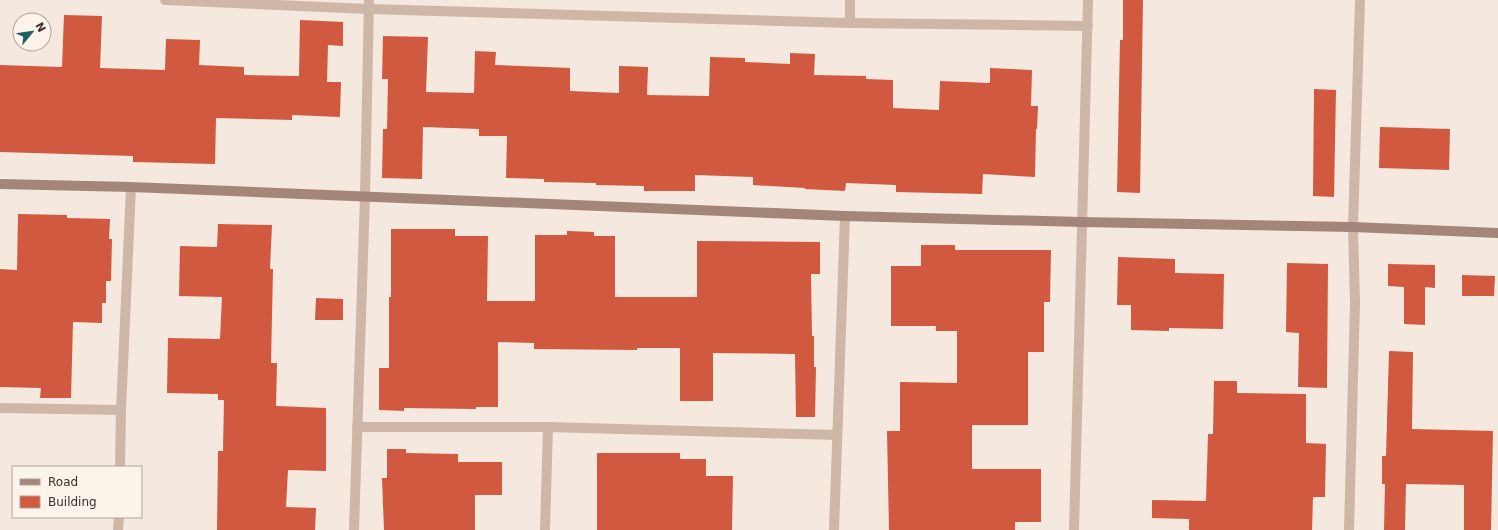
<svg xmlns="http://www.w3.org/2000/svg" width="1498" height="530" viewBox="0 0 1498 530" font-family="'DejaVu Sans',sans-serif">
<rect width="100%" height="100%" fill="#f5e8de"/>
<g fill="#d1593f">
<polygon points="1123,0 1143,0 1140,193 1117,192 1120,40 1123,40"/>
<polygon points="64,15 102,16 100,68 165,70 166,39 200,40 199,65 244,67 244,75 299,76 300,20 343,22 343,46 328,45 327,82 341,82 340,117 292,115 292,120 216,118 215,164 133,162 133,156 0,152 0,65 62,67"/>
<polygon points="383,36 428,37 426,92 474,93 475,51 496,52 495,65 570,68 570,91 619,93 619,66 648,67 647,95 709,96 710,57 745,58 745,62 790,64 790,53 815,54 814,75 866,76 866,79 893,80 893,108 939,110 940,81 990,83 990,68 1032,70 1031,106 1038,106 1037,129 1036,129 1035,177 983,174 982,194 896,192 896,185 846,183 845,191 805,189 805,188 753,185 753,177 695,175 695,191 644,191 644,186 596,185 596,183 544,182 544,179 506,178 507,136 479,136 479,129 423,127 422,179 382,178 383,129 387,129 388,79 382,79"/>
<polygon points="1314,89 1336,90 1334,197 1313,196"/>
<polygon points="1380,127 1450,129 1449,170 1379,168"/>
<polygon points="18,214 67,215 67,218 110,219 109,239 112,239 111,281 106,281 106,303 102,303 102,323 73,322 71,398 40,398 41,388 0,387 0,269 17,270"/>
<polygon points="218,224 272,225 270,269 273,269 271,363 277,363 276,406 326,408 326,471 288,470 286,507 316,508 315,530 217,530 218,451 223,451 224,400 218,400 218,394 167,393 168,338 220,339 222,297 179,296 180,246 217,247"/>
<polygon points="391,229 455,229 455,236 488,236 487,301 535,301 535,235 567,235 567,231 594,232 594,236 615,236 615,297 697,297 697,241 820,242 820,274 811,274 812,336 814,336 814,367 816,367 815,417 796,417 795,354 713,353 713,401 680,401 680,348 637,348 637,350 534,349 534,343 498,342 498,407 476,407 476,409 404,408 404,411 379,410 379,368 389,368 389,297 391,297"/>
<polygon points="921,245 955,245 955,250 1051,250 1050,302 1044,302 1044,352 1028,352 1028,425 972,425 972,469 1041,469 1041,522 1015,522 1015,530 889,530 887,431 900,431 900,382 957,383 957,331 936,331 936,326 891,326 891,266 921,266"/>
<polygon points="1118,257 1175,259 1175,273 1224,274 1223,329 1169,328 1169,331 1131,330 1131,305 1117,305"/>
<polygon points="1287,263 1328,264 1327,388 1298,387 1299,333 1286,332"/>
<polygon points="1388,264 1435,265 1435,288 1425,287 1425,325 1404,324 1404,287 1388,286"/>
<polygon points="1462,275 1495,276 1494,296 1462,296"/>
<polygon points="316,298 343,299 343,320 315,320"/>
<polygon points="1389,351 1413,352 1412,429 1493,431 1491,530 1464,530 1464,485 1406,484 1405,530 1384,530 1385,484 1382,484 1382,456 1386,456"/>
<polygon points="1214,381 1237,381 1237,393 1306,394 1306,443 1326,444 1325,497 1313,497 1312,530 1189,530 1189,519 1152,518 1152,500 1206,501 1208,434 1213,434"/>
<polygon points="387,449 406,449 406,453 458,454 458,462 502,462 502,495 475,495 475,530 384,530 382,478 387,478"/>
<polygon points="597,453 680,453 680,459 706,459 706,476 733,476 732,530 597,530"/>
</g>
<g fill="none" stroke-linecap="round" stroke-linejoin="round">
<g stroke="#cfb7a8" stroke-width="10">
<polyline points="165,0 368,9 850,23 1088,26"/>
<polyline points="850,23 850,0"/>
<polyline points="0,408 121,410"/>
<polyline points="357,427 548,427 837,435"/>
<polyline points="120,467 121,410 131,187"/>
<polyline points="118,530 119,517"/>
<polyline points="354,530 365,196 369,0"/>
<polyline points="545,530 548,427"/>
<polyline points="834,530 845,216"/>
<polyline points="1074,530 1088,0"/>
<polyline points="1349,530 1355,303 1353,227 1360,0"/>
</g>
<polyline stroke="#a38579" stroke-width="10" points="0,184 131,187 845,216 1082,222 1353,227 1498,233"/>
</g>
<rect x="12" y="466" width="130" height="52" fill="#fcf3eb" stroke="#afa49d"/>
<rect x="20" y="479" width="20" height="6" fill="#a38579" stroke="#afa49d"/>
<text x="48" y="486" font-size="12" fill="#3b2d29">Road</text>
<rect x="20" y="496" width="20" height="12" fill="#d1593f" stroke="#afa49d"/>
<text x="48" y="506" font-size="12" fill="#3b2d29">Building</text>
<g transform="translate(32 32) rotate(61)"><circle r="19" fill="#fcf3eb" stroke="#afa49d"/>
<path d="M0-3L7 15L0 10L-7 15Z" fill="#1a6161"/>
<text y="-6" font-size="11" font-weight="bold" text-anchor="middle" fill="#3b2d29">N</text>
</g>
</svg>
